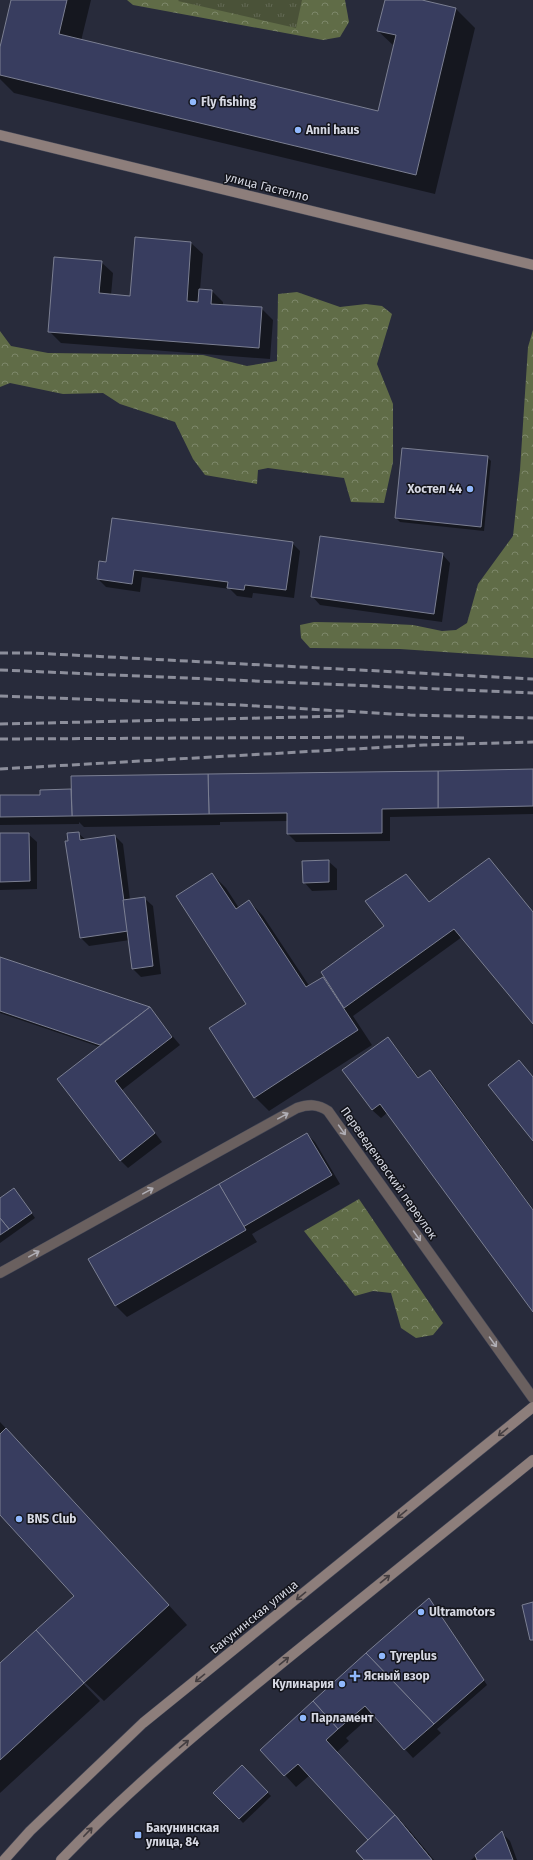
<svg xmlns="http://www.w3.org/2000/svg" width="533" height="1860" viewBox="0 0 533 1860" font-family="'Fira Sans',sans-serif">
<defs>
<pattern id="forest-crowns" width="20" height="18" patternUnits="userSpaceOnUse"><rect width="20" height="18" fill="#606c47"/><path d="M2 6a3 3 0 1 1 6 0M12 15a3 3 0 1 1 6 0" fill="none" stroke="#7d876a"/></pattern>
<pattern id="park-tufts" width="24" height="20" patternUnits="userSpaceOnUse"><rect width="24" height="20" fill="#4a5238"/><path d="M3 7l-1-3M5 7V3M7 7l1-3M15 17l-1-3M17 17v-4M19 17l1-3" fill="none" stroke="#636a55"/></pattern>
</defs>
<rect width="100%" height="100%" fill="#282b3b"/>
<g fill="url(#forest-crowns)">
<polygon points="127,0 345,0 349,22 340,37 323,40 133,5"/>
<polygon points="297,292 340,307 366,304 382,306 392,314 377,364 393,404 393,462 384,503 351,502 344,478 268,468 258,470 257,484 205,475 193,459 175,422 120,404 103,393 63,394 10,383 0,387 0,331 11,346 48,353 203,355 247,366 277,361 278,294"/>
<polygon points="533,330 533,658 400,649 310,648 301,638 300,625 314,622 372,623 413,625 442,631 456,630 467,623 478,584 513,536 520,470 528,347"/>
<polygon points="359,1199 443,1323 433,1335 416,1338 401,1328 391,1293 373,1291 355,1296 304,1231"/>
</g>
<polygon fill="url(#park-tufts)" points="179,0 302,0 296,28 178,1"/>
<g fill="#0007">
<polygon points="12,0 91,0 81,41 378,112 394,46 378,31 386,0 417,0 456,9 475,28 435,194 14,93 0,79 0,51"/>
<polygon points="191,243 203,254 200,290 212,291 223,302 223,305 261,308 273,320 270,359 61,343 49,331 101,262 113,273 111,295 131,297"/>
<polygon points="487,457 491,461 484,531 400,522 396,518"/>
<polygon points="292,543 300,551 294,598 253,593 252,598 237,596 230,589 142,577 140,592 106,587 98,579 107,563"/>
<polygon points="442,554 450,563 442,622 320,605 312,596"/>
<polygon points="533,770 533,814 390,817 390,841 296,842 288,834 288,821 220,822 220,825 84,827 79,822 79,824 0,825 0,796 41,796 41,791"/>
<polygon points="78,833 86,840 115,836 123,844 130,900 144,898 153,906 161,974 141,977 133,969 130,940 89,946 81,938"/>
<polygon points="28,834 37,842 37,889 0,890 0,835"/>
<polygon points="328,861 337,869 337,890 312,891 304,882"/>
<polygon points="212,874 226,888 239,908 249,901 263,916 310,987 323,978 328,983 429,903 533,912 533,1023 462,937 353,1016 372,1045 269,1111 255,1097 248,1004"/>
<polygon points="0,958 149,1008 180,1045 122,1090 162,1142 128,1168 120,1160 100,1047 0,1013"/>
<polygon points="388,1039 396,1047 420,1079 430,1071 438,1079 533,1209 533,1310 387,1113 381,1118 372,1110 343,1070"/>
<polygon points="307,1134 315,1142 340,1184 252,1234 257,1242 127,1317 115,1305"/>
<polygon points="18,1194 35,1218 0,1243 0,1199"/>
<polygon points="0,1422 187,1625 104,1701 81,1679 80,1680 100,1701 0,1793 0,1664 75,1596 0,1513"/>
<polygon points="433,1604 487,1685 437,1729 441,1733 413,1758 373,1714 346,1738 349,1741 337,1752 410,1831 434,1860 366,1860 370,1840 310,1775 296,1787 285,1775"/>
<polygon points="242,1767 271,1796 243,1823 215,1793"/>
<polygon points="502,1833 510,1841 517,1860 471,1860"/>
</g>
<g fill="#383d5f" stroke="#7b7f92">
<polygon points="11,0 67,0 59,34 378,111 396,35 377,31 385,0 422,0 456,8 416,175 0,75 0,47"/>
<polygon points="135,237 191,242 187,301 198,302 199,289 212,290 211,304 262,307 259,348 48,332 54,257 102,261 99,293 130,296"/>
<polygon points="402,448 488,456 481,527 395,518"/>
<polygon points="112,518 293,542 286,590 245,585 244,590 227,588 228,582 134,570 132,584 97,579 99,561 106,562"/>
<polygon points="320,536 443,553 434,614 311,597"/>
<polygon points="533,769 533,806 438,808 438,771"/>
<polygon points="438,771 438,808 382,809 382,833 287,834 287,813 209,814 208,774"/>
<polygon points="208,774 209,814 72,816 71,776"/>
<polygon points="71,789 72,816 0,817 0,795 40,795 40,790"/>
<polygon points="79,832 80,840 115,835 128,931 80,938 65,841 68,841 67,833"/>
<polygon points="0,833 29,833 30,881 0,882"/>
<polygon points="489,858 533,912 533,1024 454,929 344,1008 321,972 384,926 365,901 406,874 429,902"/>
<polygon points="329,860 329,882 303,883 302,861"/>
<polygon points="212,873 236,909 249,900 306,987 323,977 358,1030 254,1098 209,1028 246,1004 176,896"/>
<polygon points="145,897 153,966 132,969 123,900"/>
<polygon points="0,957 150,1007 100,1045 0,1011"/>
<polygon points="150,1007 172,1037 115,1081 155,1133 120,1161 57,1079"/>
<polygon points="388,1037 418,1078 430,1070 533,1210 533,1312 380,1104 372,1110 342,1070"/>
<polygon points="519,1060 533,1077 533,1141 488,1085"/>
<polygon points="307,1133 332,1175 243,1227 219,1184"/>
<polygon points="219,1184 246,1230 115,1306 88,1259"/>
<polygon points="14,1188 32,1213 9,1229 0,1218 0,1198"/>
<polygon points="0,1218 9,1229 0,1235"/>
<polygon points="6,1428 169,1605 84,1683 36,1630 74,1596 0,1515 0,1434"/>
<polygon points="429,1598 484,1680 434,1724 366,1653"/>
<polygon points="533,1602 533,1640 530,1640 522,1605"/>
<polygon points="36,1630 84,1683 0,1760 0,1663"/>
<polygon points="366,1653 434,1724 404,1750 365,1706 338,1729 313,1701"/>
<polygon points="313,1701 338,1729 326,1740 395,1815 368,1840 298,1764 284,1776 260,1750"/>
<polygon points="242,1765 268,1792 239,1819 213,1793"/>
<polygon points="395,1815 432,1860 364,1860 356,1851"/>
<polygon points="395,1815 432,1860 364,1860 356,1851"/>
<polygon points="502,1831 513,1860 477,1860 475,1855"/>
</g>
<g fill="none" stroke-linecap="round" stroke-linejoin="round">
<defs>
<path id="street" d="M0 1273 297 1108C309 1104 318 1104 328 1111L533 1398"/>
<g id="secondary">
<polyline points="0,135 533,265"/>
<polyline points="4,1860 30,1831 143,1723 533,1407"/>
<path d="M61 1860C133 1785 213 1719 293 1654 373 1589 453 1524 533 1460"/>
</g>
</defs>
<use href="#street" stroke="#444756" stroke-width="11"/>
<use href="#secondary" stroke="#444756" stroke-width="11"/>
<use href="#street" stroke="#6a605f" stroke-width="10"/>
<use href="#secondary" stroke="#8d7e7b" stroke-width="10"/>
<g stroke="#8c8e9b" stroke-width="3" stroke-dasharray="8 4" stroke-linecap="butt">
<polyline points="0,653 32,653 533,679"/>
<polyline points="0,670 533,693"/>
<polyline points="0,696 240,705 410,715 533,718"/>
<polyline points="0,724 346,716"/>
<polyline points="0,739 401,737 467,738"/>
<polyline points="0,769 424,745 533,742"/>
</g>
</g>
<defs><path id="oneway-shaft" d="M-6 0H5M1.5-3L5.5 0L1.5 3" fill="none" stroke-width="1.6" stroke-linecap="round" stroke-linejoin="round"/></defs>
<g stroke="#b0aeb5">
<use href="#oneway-shaft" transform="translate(283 1116) rotate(-29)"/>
<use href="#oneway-shaft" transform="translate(342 1130) rotate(55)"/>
<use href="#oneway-shaft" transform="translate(148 1191) rotate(-29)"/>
<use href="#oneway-shaft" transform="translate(417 1236) rotate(54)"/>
<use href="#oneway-shaft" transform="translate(34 1254) rotate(-29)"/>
<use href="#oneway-shaft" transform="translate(493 1342) rotate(54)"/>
</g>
<g stroke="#443e41">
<use href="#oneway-shaft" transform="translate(503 1432) rotate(141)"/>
<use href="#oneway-shaft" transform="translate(402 1514) rotate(141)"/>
<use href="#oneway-shaft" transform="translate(385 1579) rotate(-39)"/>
<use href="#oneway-shaft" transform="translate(301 1596) rotate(141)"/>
<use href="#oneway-shaft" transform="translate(284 1661) rotate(-39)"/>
<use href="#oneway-shaft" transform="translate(200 1678) rotate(141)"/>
<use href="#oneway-shaft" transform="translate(184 1744) rotate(-40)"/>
<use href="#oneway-shaft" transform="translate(88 1832) rotate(-46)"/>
</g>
<g fill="#90b8fd" stroke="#13141b" stroke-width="1.5">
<circle cx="193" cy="102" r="4"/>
<circle cx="298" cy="130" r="4"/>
<circle cx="470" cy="489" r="4"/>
<circle cx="19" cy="1519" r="4"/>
<circle cx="421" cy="1612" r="4"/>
<circle cx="382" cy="1656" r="4"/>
<path d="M353 1670h4v4h4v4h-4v4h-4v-4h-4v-4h4z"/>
<circle cx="342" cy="1684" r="4"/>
<circle cx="303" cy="1718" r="4"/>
<rect x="134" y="1831" width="8" height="8" rx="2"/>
</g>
<g text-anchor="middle" stroke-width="3" stroke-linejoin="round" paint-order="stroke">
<g font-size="12" font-weight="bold" fill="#d6d8e3" stroke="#13141b" text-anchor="start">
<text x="201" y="106">Fly fishing</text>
<text x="306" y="134">Anni haus</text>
<text x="462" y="493" text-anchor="end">Хостел 44</text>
<text x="27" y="1523">BNS Club</text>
<text x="429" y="1616">Ultramotors</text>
<text x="390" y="1660">Tyreplus</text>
<text x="364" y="1680">Ясный взор</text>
<text x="334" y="1688" text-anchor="end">Кулинария</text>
<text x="311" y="1722">Парламент</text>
<text x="146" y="1832">Бакунинская<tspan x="146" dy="14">улица, 84</tspan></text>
</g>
<g font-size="12" fill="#d6d8e3" stroke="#13141b">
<text transform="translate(267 187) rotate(14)" y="4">улица Гастелло</text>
<text transform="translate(389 1173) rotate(55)" y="4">Переведеновский переулок</text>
<text transform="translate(254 1617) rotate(-39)" y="4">Бакунинская улица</text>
</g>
</g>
</svg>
